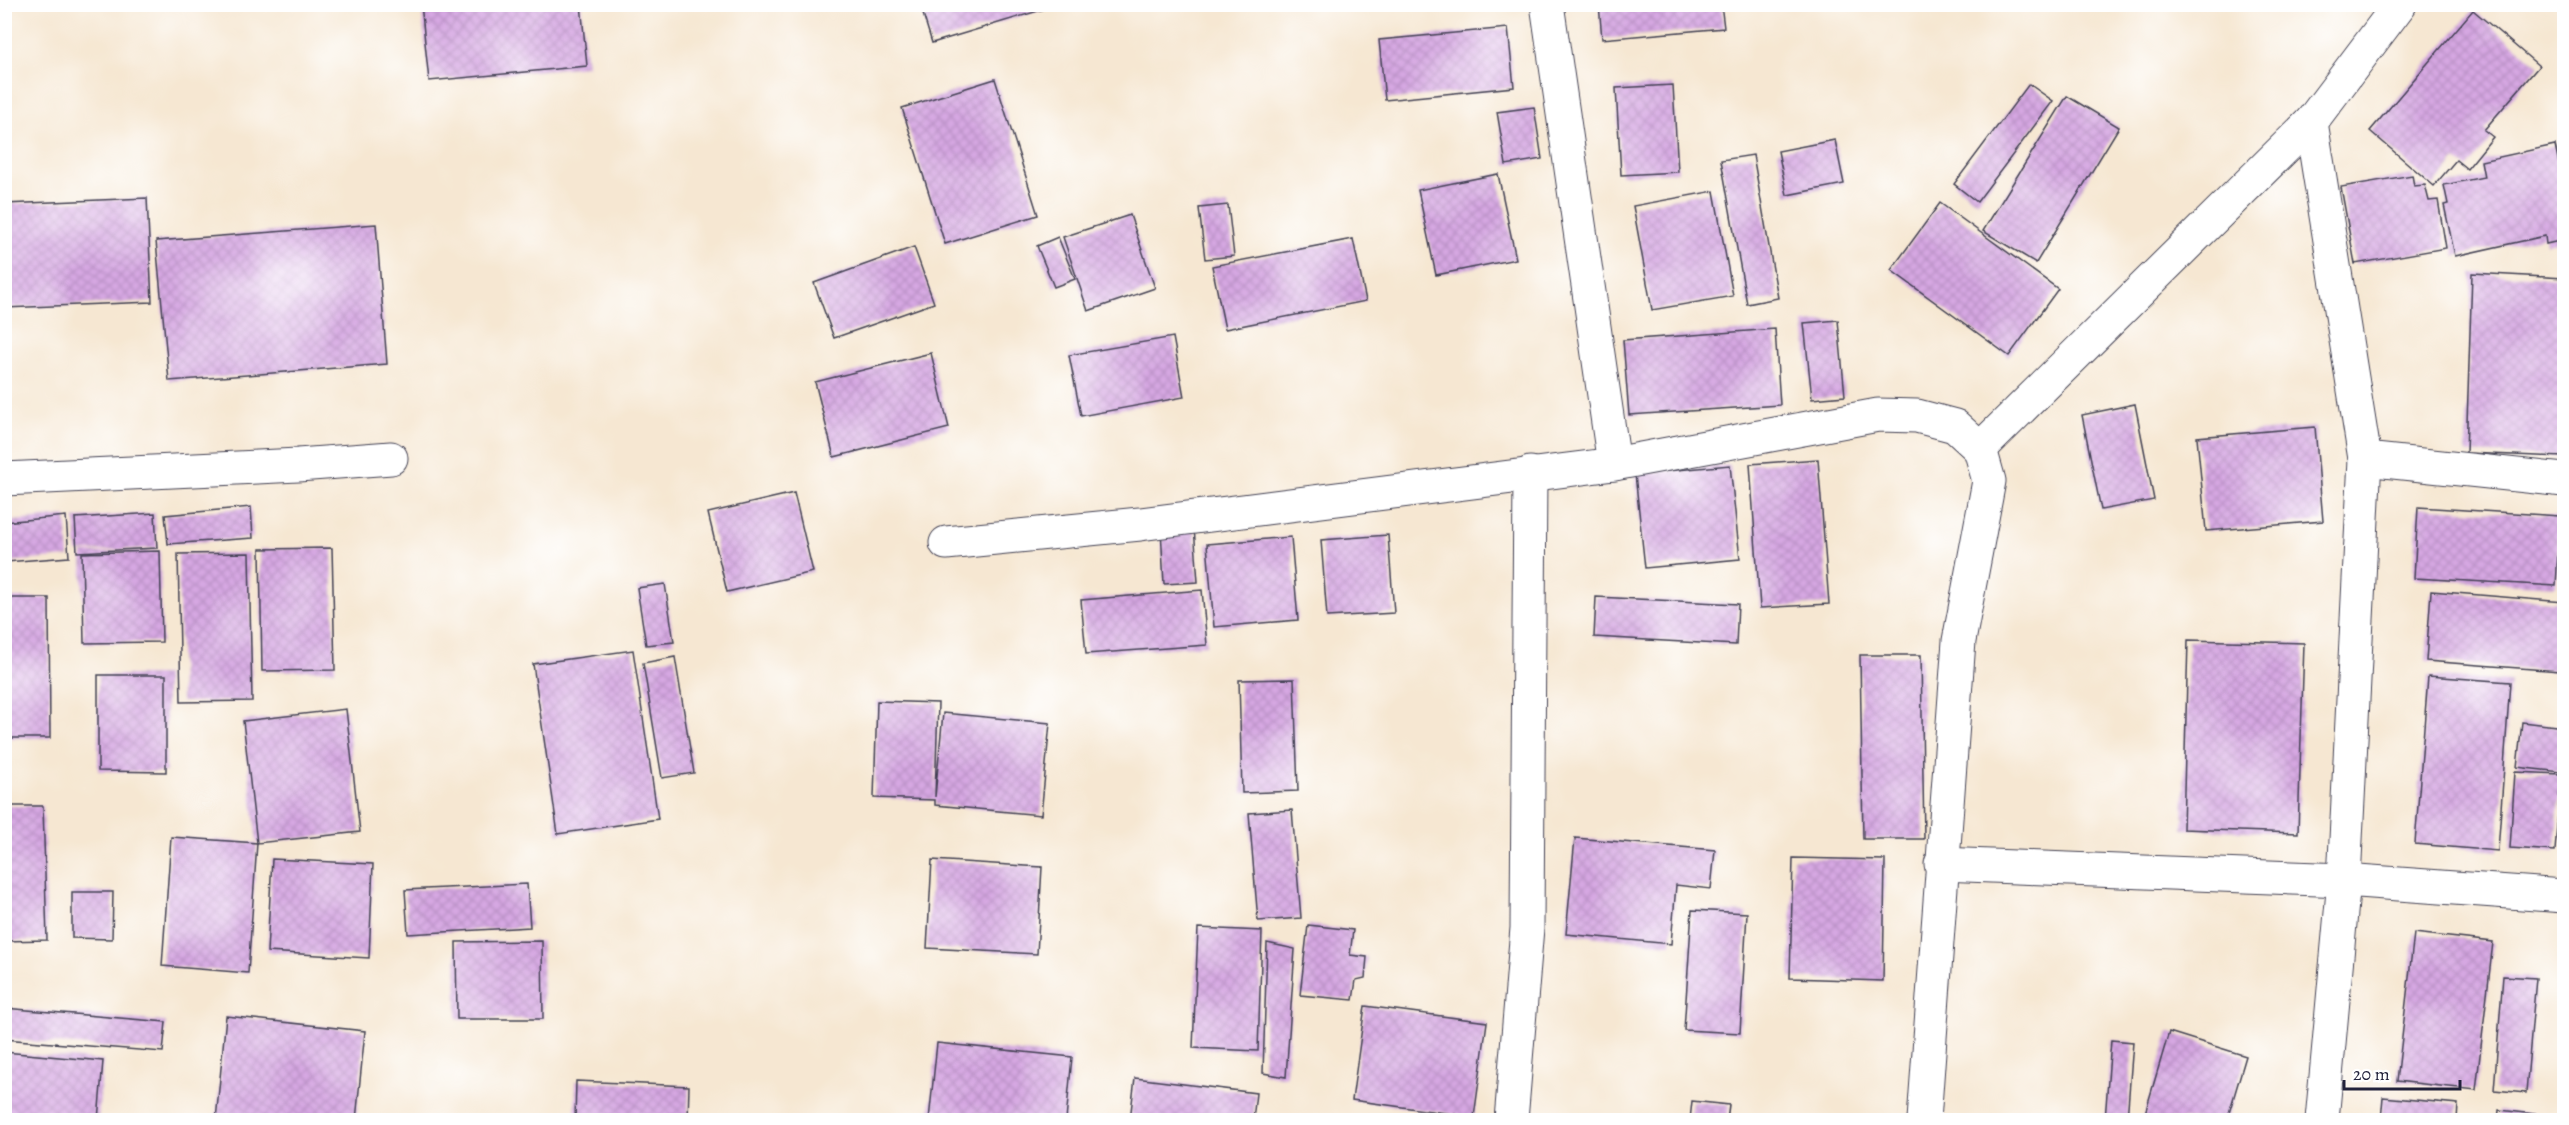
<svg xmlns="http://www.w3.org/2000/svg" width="2569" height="1125" viewBox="0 0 2569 1125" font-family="Alegreya,serif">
<defs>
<pattern id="building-cross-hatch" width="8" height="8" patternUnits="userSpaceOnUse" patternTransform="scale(1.5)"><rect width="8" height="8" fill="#d6a7e2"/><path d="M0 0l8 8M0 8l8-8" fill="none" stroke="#b78fc3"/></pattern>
</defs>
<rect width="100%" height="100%" fill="#fff"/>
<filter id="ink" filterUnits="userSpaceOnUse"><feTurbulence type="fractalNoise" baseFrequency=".0167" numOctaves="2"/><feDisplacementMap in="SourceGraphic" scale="12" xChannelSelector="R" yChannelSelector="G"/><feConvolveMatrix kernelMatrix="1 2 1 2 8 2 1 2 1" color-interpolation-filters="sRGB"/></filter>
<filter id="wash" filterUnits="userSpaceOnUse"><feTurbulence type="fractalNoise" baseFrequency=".008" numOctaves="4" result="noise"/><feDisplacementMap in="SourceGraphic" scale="24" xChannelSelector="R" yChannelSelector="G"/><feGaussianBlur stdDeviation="1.35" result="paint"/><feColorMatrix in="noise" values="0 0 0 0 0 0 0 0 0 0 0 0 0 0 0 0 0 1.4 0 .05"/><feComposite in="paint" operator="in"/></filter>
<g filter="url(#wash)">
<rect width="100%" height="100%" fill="#f6e7d2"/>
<g id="blocks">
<g fill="url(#building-cross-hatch)">
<polygon points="421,4 581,4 587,66 429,81"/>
<polygon points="920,4 1058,4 1058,5 932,43"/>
<polygon points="1599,4 1721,4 1724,28 1602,39"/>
<polygon points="2473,10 2539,66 2484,130 2493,137 2467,169 2456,160 2434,186 2370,131"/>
<polygon points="1508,28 1514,87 1385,100 1379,40"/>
<polygon points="995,79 1038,215 945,244 902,108"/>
<polygon points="2029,84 2053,101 1977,202 1954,184"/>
<polygon points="1673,85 1678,172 1621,175 1616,88"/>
<polygon points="2067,96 2119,127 2036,263 1983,231"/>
<polygon points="1534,107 1542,159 1506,165 1497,112"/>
<polygon points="1835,140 1844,184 1787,195 1778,151"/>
<polygon points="2555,145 2564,187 2564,240 2546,244 2545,236 2455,256 2444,205 2448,204 2444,185 2484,177 2481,161"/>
<polygon points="1753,155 1778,298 1747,304 1721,160"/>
<polygon points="1498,174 1516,259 1436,275 1418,190"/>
<polygon points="2412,175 2414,186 2425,185 2429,201 2438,200 2446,248 2355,264 2341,187"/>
<polygon points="1714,191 1733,296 1652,310 1633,206"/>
<polygon points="147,198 152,302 4,308 4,204"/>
<polygon points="1940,203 2058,289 2009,356 1891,270"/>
<polygon points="1228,205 1234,256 1205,259 1199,208"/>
<polygon points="1130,215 1155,288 1088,311 1063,237"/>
<polygon points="376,224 387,364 169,381 156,241"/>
<polygon points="1058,237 1075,279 1054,287 1037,246"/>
<polygon points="1353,239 1366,301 1225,329 1212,266"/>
<polygon points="914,247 934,303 834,338 814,283"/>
<polygon points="2472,273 2564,278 2564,457 2466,453"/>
<polygon points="1838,320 1845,396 1812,399 1804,323"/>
<polygon points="1775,329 1780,405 1629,415 1623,340"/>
<polygon points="1173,337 1184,397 1081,416 1069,355"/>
<polygon points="931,353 949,428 834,457 815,382"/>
<polygon points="2135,404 2154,500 2101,510 2082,415"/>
<polygon points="2315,427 2323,521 2206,531 2197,437"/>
<polygon points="1818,459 1829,604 1760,608 1750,464"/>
<polygon points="1730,465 1740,559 1645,568 1635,474"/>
<polygon points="794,493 813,572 727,592 708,513"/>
<polygon points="251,507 253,538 168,544 165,515"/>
<polygon points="2418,507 2560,516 2556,586 2414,578"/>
<polygon points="155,513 157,548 77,552 75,518"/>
<polygon points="66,516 69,557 6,562 4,522"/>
<polygon points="1194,527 1198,582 1164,584 1161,529"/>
<polygon points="1388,535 1394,613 1327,617 1321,540"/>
<polygon points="1291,537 1298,620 1214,627 1207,544"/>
<polygon points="332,548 335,670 262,671 260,549"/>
<polygon points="160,551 162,642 84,643 82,553"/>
<polygon points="249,553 252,701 181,702 178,554"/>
<polygon points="665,584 674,642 646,645 637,588"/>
<polygon points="1202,590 1207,645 1086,654 1081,600"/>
<polygon points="2431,591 2564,602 2560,671 2426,661"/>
<polygon points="1596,597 1738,604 1736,645 1594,637"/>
<polygon points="4,598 49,598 50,738 4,738"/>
<polygon points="2188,640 2304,643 2298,833 2183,829"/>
<polygon points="633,650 658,819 558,834 533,664"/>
<polygon points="1860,655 1921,655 1924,839 1863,839"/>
<polygon points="675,657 694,773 662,778 643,663"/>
<polygon points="98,675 166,675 166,772 98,771"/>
<polygon points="2428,676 2510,682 2498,851 2415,844"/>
<polygon points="1294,679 1298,791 1242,793 1239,680"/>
<polygon points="877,701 938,703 935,797 943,713 1050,723 1041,815 935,805 935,800 874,798"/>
<polygon points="346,709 360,832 257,843 243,721"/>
<polygon points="2522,722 2564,727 2561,772 2517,767"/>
<polygon points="2515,772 2561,774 2555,851 2510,848"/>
<polygon points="4,806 43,806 47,940 4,941"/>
<polygon points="1292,810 1301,918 1258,921 1249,813"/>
<polygon points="171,837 257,843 248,973 162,966"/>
<polygon points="1575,838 1715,850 1711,889 1676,885 1671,944 1566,934"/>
<polygon points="1793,858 1885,860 1883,981 1790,978"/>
<polygon points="272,859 373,864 369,958 267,952"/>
<polygon points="932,860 1042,867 1037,954 927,948"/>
<polygon points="527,884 530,927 408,934 405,890"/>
<polygon points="72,892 113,892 112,939 72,938"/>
<polygon points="1692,910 1747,913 1740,1033 1684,1030"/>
<polygon points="1308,925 1353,930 1350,955 1367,957 1365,978 1356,980 1353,1000 1300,995"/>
<polygon points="1198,928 1262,931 1258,1051 1193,1048"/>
<polygon points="2414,933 2493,942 2476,1090 2397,1081"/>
<polygon points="542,941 543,1019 457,1019 456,942"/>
<polygon points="1267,943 1295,949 1286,1077 1263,1073"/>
<polygon points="2503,976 2536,978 2526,1093 2494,1090"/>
<polygon points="1365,1006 1487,1022 1474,1117 1352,1100"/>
<polygon points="4,1008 166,1022 163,1052 4,1039"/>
<polygon points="226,1016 365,1031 356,1120 216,1120"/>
<polygon points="2169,1032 2246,1056 2227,1120 2143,1120"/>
<polygon points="2111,1040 2133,1042 2127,1120 2105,1120"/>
<polygon points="937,1043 1072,1057 1066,1120 929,1120"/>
<polygon points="4,1052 103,1061 98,1120 43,1120 4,1117"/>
<polygon points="1135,1078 1256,1093 1253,1120 1130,1120"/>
<polygon points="576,1081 689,1086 688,1120 575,1120"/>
<polygon points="2383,1097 2458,1104 2457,1120 2381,1120"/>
<polygon points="1692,1101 1729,1105 1727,1120 1690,1120"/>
<polygon points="2499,1110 2535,1114 2534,1120 2498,1120"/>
</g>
</g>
</g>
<g filter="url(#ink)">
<use href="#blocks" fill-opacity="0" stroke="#424052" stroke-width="1.5"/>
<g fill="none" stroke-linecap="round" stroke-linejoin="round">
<defs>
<g id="minor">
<polyline points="1547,4 1614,464"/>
<polyline points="2311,122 2365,459 2344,880 2322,1120"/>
<polyline points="1980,449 2311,122 2400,4"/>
<polyline points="2365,459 2564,480"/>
<polyline points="4,479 298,465 391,458"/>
<polyline points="946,543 1140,524 1614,464 1878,415 1917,416 1955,426 1980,449 1989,481 1959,641 1924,1120"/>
<polyline points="1941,864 2344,880 2564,896"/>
<polyline points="1511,1120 1527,928 1530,473"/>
</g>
</defs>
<use href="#minor" stroke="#424052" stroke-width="35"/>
<use href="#minor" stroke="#fff" stroke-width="33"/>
</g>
</g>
<rect width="2569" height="1125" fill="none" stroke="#fff" stroke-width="24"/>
<path d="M2344 1080v9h116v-9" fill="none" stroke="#22223b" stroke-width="3"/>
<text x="2353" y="1080" font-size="18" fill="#22223b" stroke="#ffffff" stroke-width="4.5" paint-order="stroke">20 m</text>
</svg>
